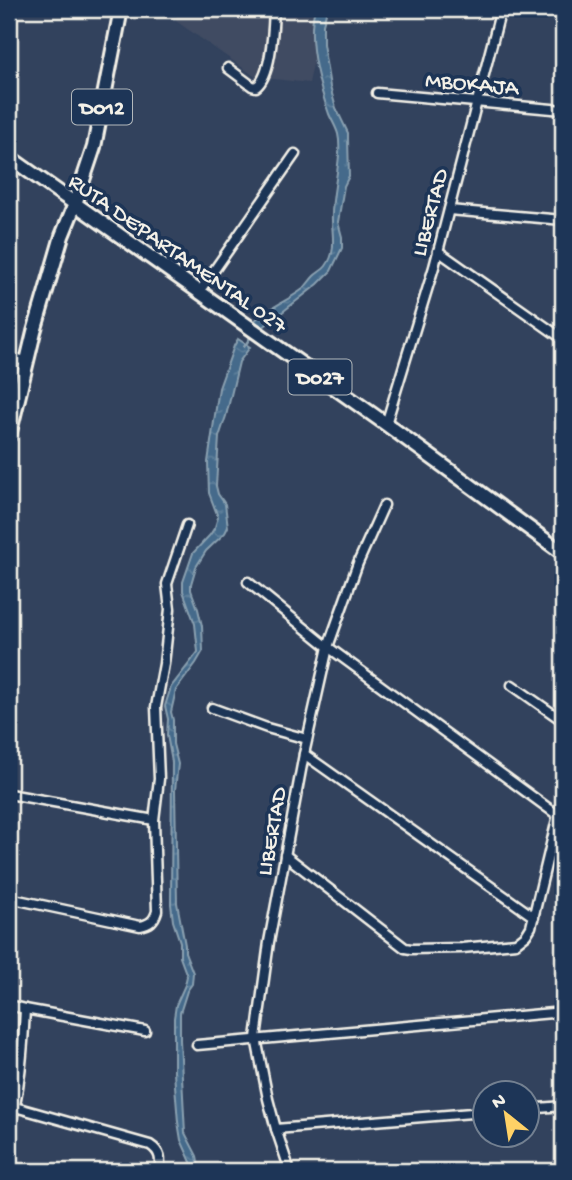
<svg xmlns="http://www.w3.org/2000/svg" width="572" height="1180" viewBox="0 0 572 1180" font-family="'Gochi Hand',sans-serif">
<defs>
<pattern id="water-ripples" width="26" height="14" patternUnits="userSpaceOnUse" patternTransform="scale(1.75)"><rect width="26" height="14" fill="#446a8b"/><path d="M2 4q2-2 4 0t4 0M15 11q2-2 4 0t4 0" fill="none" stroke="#60809b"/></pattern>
</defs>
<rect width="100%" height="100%" fill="#32425d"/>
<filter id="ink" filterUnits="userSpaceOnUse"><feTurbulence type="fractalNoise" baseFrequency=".0143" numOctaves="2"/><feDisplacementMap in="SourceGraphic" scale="14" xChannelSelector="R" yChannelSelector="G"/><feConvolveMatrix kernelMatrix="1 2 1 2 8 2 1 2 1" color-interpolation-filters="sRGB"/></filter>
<g filter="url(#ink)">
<polygon fill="#404b62" points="177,9 325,9 309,83 265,78 260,80 176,21"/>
<g fill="url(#water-ripples)" stroke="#8aa0b0" stroke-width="2">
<path d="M315 9H327L323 24V44L330 87 336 108 348 133V139L349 176 344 186 338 222 342 237V248L331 271 318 284 262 328 254 321C269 308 287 301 303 289 307 285 310 280 314 276 317 273 323 270 326 266 338 250 331 232 332 214 332 192 343 154 338 134 336 127 332 121 329 114 319 85 306 39 315 9Z"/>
<polygon points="238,339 250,347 239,362 226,416 219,437 216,486 218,494 225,504 228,527 225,533 206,551 196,567 191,584 191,590 198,609 202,626 203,651 196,663 176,690 171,712 173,720 173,744 178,764 175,790 177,903 185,945 185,952 193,973 192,984 187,991 180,1013 180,1040 185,1133 197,1156 200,1171 195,1171 181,1140 178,1122 174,1073 174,1018 176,1005 185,985 187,976 180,957 180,942 173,921 171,904 172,762 167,735 168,719 165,706 171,687 198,652 195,624 183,591 183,582 193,553 210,535 215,527 218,517 209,493 208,462 219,388 234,346"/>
</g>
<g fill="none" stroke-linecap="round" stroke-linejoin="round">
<polyline stroke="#8aa0b0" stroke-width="2.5" points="244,347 250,338"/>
<defs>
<g id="street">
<path d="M228 68 252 86 256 87C272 75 273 28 274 9"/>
<polyline points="377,93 563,110"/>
<polyline points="449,210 563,220"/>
<polyline points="438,251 563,339"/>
<polyline points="199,292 295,154"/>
<polyline points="9,357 26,361"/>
<polyline points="386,424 434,267 501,9"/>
<polyline points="248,582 328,647 563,819"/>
<polyline points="512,685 563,721"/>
<polyline points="212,708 267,728 307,739"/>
<polyline points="304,754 534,917"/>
<polyline points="9,794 154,820"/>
<polyline points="285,855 405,948 411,949 462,948 516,943 526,935 531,927 558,815 563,807"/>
<path d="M9 898 140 926C150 924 154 921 157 911L154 820 159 779 156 707 164 664 170 609 167 584 187 525"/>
<path d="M9 1005 25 1009C23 1051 20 1090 9 1130"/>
<polyline points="25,1009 145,1031"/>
<polyline points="197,1045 563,1012"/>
<path d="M15 1107 150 1145C161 1152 161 1160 159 1171"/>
<polyline points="526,1109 563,1106"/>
<polyline points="276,1129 484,1112"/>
<polyline points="290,1171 276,1129 268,1099 256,1038 269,942 304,754 328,647 358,563 384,505"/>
</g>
<g id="primary">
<polyline points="9,157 386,424 563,553"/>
<polyline points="9,436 34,332 62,236 75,204 94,147 121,9"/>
</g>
</defs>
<use href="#street" stroke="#f4f1e8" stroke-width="13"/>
<use href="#primary" stroke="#f4f1e8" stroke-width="18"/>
<use href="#street" stroke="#1d3557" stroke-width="8"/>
<use href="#primary" stroke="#1d3557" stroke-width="12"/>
</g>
</g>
<g text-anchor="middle" stroke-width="7" stroke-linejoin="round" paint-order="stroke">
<g fill="#1d3557" stroke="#b4b9bc" stroke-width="2">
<rect x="72" y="89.5" width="60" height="35" rx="5"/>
<rect x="288.5" y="359.5" width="63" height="35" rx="5"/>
</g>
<g font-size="21" font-weight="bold" fill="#f4f1e8">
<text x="102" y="114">D012</text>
<text x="320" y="384">D027</text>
</g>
<g font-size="23" fill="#f4f1e8" stroke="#1d3557">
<text transform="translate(472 82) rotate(5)" y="8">MBOKAJA</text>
<text transform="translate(428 212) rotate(-75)" y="8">LIBERTAD</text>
<text transform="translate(179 252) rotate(35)" y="8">RUTA DEPARTAMENTAL 027</text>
<text transform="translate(270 831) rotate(-80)" y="8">LIBERTAD</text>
</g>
</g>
<rect width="572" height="1180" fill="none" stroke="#1d3557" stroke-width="35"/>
<rect x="18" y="18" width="537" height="1145" fill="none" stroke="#f4f1e8" stroke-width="2.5" filter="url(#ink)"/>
<g transform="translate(506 1114) rotate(330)"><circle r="33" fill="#1d3557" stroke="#738091" stroke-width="2"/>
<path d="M0-5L12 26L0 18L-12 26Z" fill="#ffd166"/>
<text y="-10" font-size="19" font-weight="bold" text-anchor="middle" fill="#f4f1e8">N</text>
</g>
</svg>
